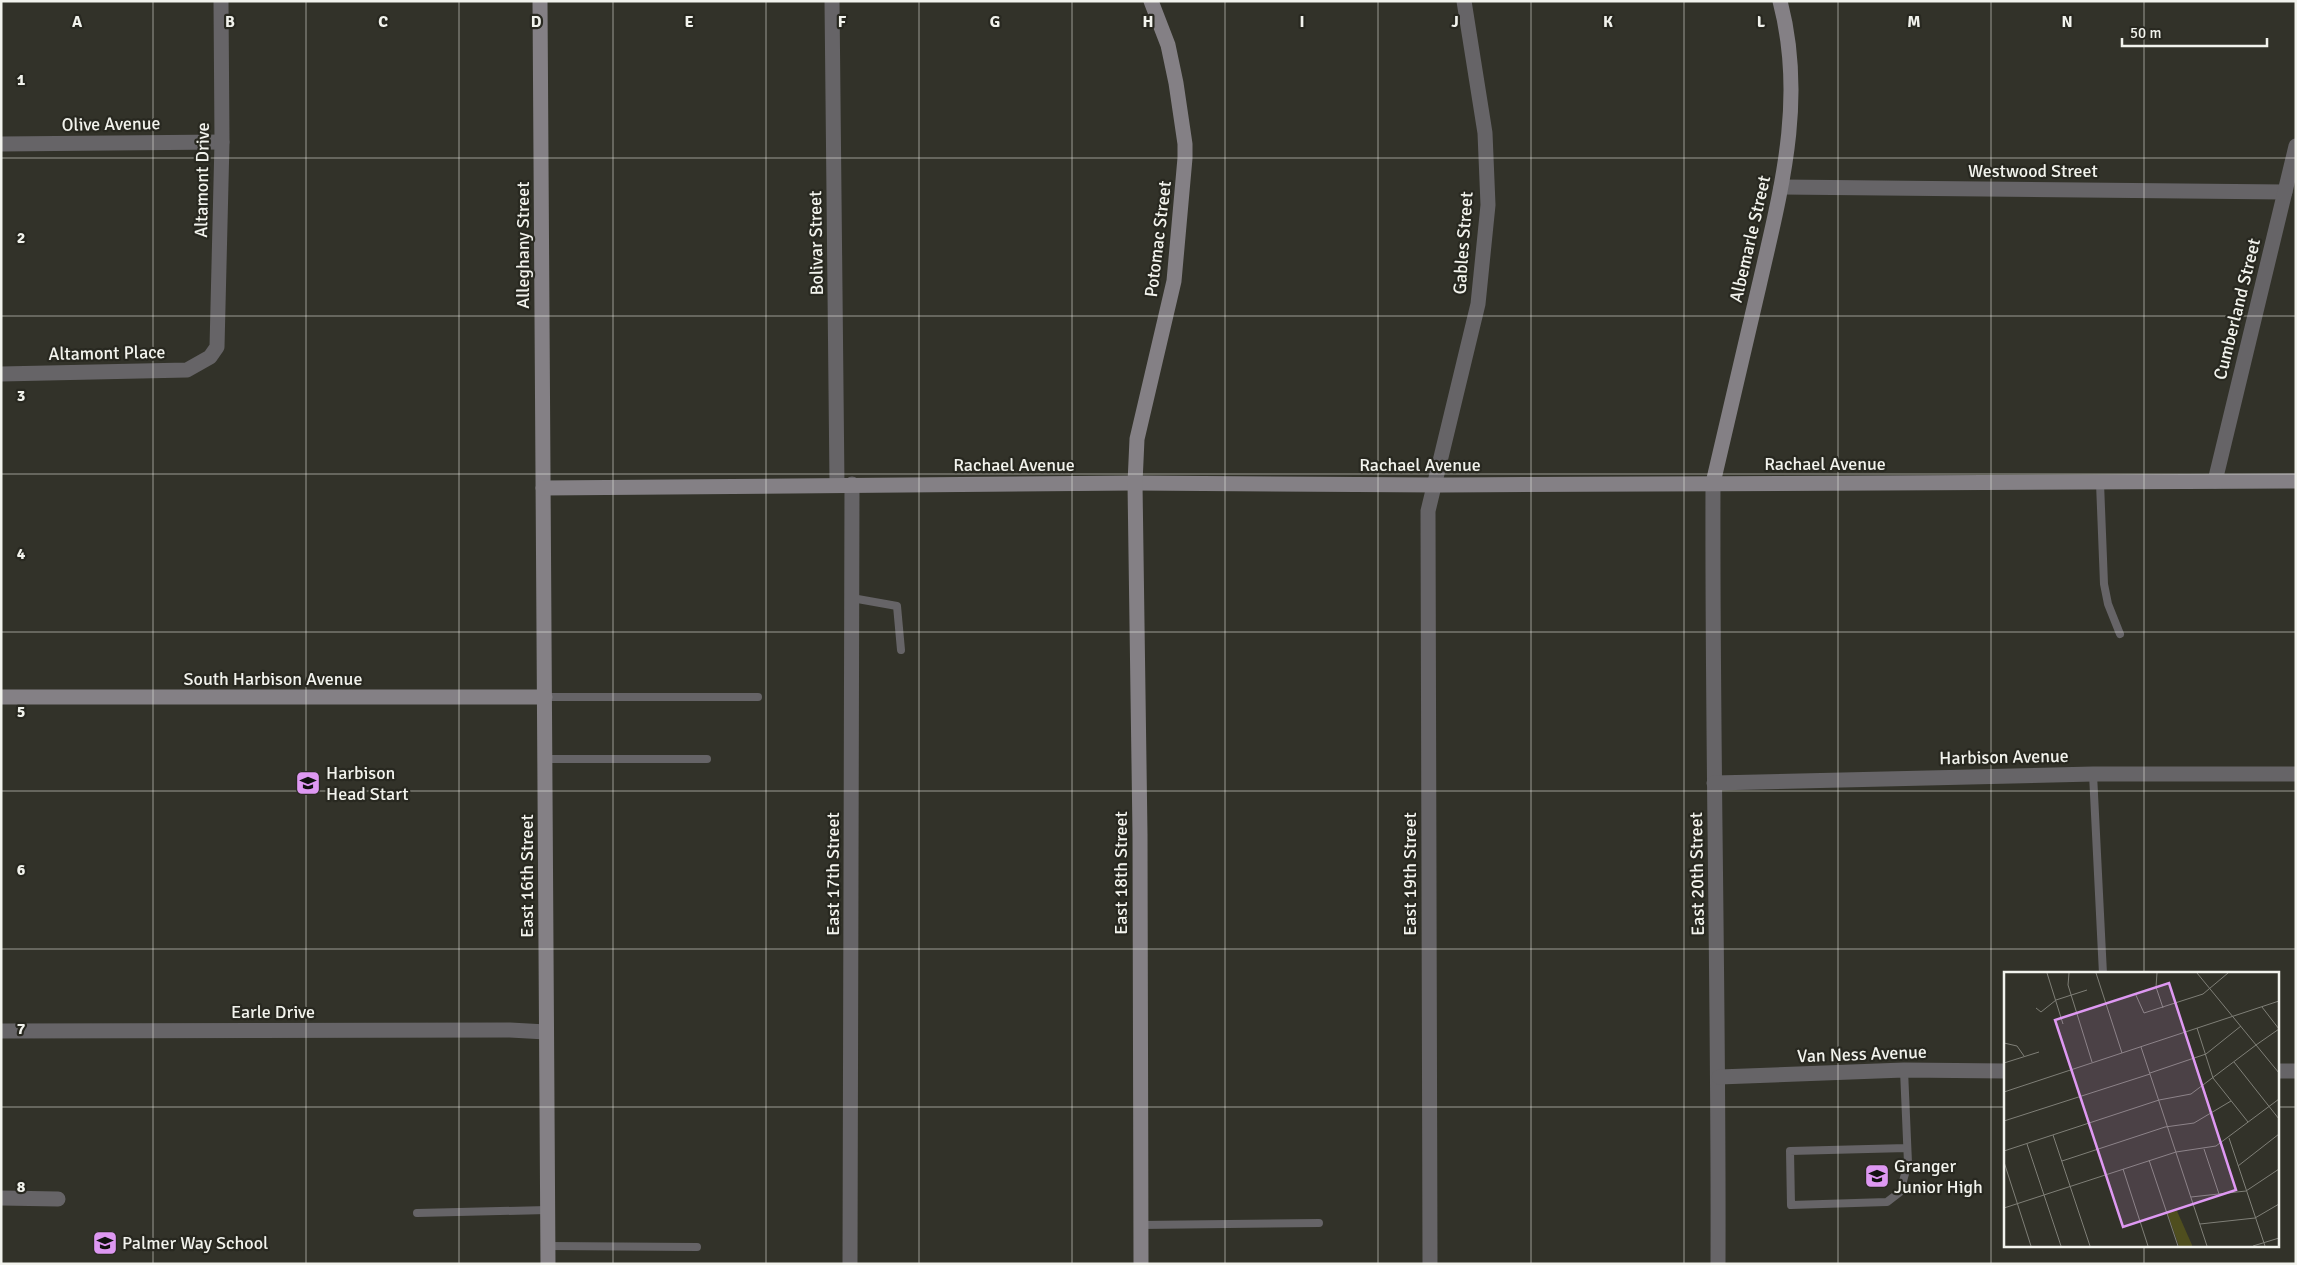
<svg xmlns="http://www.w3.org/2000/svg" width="2297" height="1265" viewBox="0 0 2297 1265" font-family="Signika,sans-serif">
<rect width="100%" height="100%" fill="#323229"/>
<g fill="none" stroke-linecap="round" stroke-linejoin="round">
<g stroke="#666467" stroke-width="8">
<polyline points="2100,483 2104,584 2108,604 2120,634"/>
<polyline points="852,598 897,606 901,650"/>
<polyline points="545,697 758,697"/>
<polyline points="546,759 707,759"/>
<polyline points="2093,774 2103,974"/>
<polyline points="1904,1070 1908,1163 1900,1192 1887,1202 1791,1205 1790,1151 1907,1148"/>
<polyline points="417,1213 547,1210"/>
<polyline points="1140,1225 1319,1223"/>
<polyline points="548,1246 697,1247"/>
</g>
<g stroke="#666467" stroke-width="15">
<polyline points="832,1 837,485"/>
<polyline points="1,144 222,142"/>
<polyline points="1781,187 2285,192"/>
<polyline points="1,374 187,370 210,357 217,347 222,142 221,1"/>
<polyline points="2215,481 2296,146"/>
<path d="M1713 483C1712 743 1719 1003 1718 1264"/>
<polyline points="1714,783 2093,774 2296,774"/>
<polyline points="1,1031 510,1030 546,1032"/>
<polyline points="2278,1071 2296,1071"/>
<polyline points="1719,1077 1904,1070 2006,1071"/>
<polyline points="1,1198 58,1199"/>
<polyline points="850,1264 852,484"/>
<polyline points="1430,1264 1428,511 1478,304 1488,205 1485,133 1464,1"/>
</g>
<g stroke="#848085" stroke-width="15">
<polyline points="540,1 548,1264"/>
<path d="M1713 483C1728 417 1744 352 1759 286 1781 190 1806 100 1780 1"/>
<polyline points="543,488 1135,483 1442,485 2296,481"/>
<polyline points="1,697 545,697"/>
<polyline points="1141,1264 1140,834 1135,483 1137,439 1174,281 1185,158 1185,144 1176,83 1168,45 1151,1"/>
</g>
</g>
<path fill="none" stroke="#f2f3ed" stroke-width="1" stroke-opacity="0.55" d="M153 1V1264M306 1V1264M459 1V1264M613 1V1264M766 1V1264M919 1V1264M1072 1V1264M1225 1V1264M1378 1V1264M1531 1V1264M1684 1V1264M1838 1V1264M1991 1V1264M2144 1V974M1 158H2296M1 316H2296M1 474H2296M1 632H2296M1 791H2296M1 949H2296M1 1107H2006M2278 1107H2296M2144 1246V1264"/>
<defs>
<symbol id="school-square" viewBox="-11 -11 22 22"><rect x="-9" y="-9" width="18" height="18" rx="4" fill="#de98f2" stroke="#282820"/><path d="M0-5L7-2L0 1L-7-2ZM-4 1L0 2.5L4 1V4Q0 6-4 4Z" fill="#111"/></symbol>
</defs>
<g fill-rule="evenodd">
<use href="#school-square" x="294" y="769" width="28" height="28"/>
<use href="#school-square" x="1863" y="1162" width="28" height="28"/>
<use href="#school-square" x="91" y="1229" width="28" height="28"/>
</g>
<g text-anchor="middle" stroke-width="4.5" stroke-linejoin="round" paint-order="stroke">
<g font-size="18" fill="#f2f3ed" stroke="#282820">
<text transform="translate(111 124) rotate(-1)" y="6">Olive Avenue</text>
<text x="2033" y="177">Westwood Street</text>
<text transform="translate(202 180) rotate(-89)" y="6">Altamont Drive</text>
<text transform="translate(1158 239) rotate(-83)" y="6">Potomac Street</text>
<text transform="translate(1750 239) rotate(-77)" y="6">Albemarle Street</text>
<text transform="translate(816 243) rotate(-91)" y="6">Bolivar Street</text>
<text transform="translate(1463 243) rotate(-86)" y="6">Gables Street</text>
<text transform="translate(523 245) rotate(-90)" y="6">Alleghany Street</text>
<text transform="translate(2237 309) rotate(-76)" y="6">Cumberland Street</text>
<text transform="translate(107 353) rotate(-1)" y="6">Altamont Place</text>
<text x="1825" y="470">Rachael Avenue</text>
<text x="1014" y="471">Rachael Avenue</text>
<text x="1420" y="471">Rachael Avenue</text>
<text x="273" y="685">South Harbison Avenue</text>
<text transform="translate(2004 757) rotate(-1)" y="6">Harbison Avenue</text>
<text transform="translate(1121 873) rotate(-90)" y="6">East 18th Street</text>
<text transform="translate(833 874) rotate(-90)" y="6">East 17th Street</text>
<text transform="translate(1410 874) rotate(-90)" y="6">East 19th Street</text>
<text transform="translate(1697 874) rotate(-91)" y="6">East 20th Street</text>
<text transform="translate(527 876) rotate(-90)" y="6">East 16th Street</text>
<text x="273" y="1018">Earle Drive</text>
<text transform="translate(1862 1054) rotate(-2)" y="6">Van Ness Avenue</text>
</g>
<g font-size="18" fill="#f2f3ed" stroke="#282820" text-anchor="start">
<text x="326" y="779">Harbison<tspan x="326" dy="21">Head Start</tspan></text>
<text x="1894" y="1172">Granger<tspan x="1894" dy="21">Junior High</tspan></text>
<text x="122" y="1249">Palmer Way School</text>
</g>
</g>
<g transform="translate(2004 972)">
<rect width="275" height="275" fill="#323229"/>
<path d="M173 239 188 273V274H175L163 240Z" fill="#4f4e1e"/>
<path fill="none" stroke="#7f7f77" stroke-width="1" d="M43 1 59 52M65 1 64 13 88 90M92 1 118 81M153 1 152 15 159 36M193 1 275 101M131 21 140 41 199 22 224 1M258 35 275 57M32 36 37 40 52 28 83 18M193 56 209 106 244 150M0 71 13 74 20 84M252 73 275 57M137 75 203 274M230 90 275 147M0 91 35 80M146 101 202 82 237 54M0 120 275 29M0 149 146 102M49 163 86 274M225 166 261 274M23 172 57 274M200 177 215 222M0 179 155 128 187 122 252 73M145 188 174 274M58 189 161 155 190 151 227 129M0 190 27 274M234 194 275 162M119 197 144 274M187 225 242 219 275 197M0 236 172 180 212 174 275 127M196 252 251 246 275 232M249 274 275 266"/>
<path fill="#de98f2" fill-opacity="0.15" stroke="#de98f2" stroke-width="2.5" d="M165 11 232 218 119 255 51 48Z"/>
<rect width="275" height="275" fill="none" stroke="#f2f3ed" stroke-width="2.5"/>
</g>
<g font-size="16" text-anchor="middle" font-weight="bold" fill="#f2f3ed" stroke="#282820" stroke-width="4.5" stroke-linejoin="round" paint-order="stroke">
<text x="77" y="27">A</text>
<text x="230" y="27">B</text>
<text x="383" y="27">C</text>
<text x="536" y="27">D</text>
<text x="689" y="27">E</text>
<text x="842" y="27">F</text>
<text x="995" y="27">G</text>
<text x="1148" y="27">H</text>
<text x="1302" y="27">I</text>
<text x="1455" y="27">J</text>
<text x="1608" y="27">K</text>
<text x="1761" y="27">L</text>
<text x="1914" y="27">M</text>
<text x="2067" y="27">N</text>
<text x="21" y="85">1</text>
<text x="21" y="243">2</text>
<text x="21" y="401">3</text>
<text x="21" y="559">4</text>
<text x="21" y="717">5</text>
<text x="21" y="875">6</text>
<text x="21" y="1034">7</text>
<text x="21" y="1192">8</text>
</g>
<rect width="2297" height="1265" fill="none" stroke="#f2f3ed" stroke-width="5"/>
<path d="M2122 38v8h145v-8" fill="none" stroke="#f2f3ed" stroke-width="2.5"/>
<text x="2130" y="38" font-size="15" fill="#f2f3ed" stroke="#282820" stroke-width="4" paint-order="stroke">50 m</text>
</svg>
